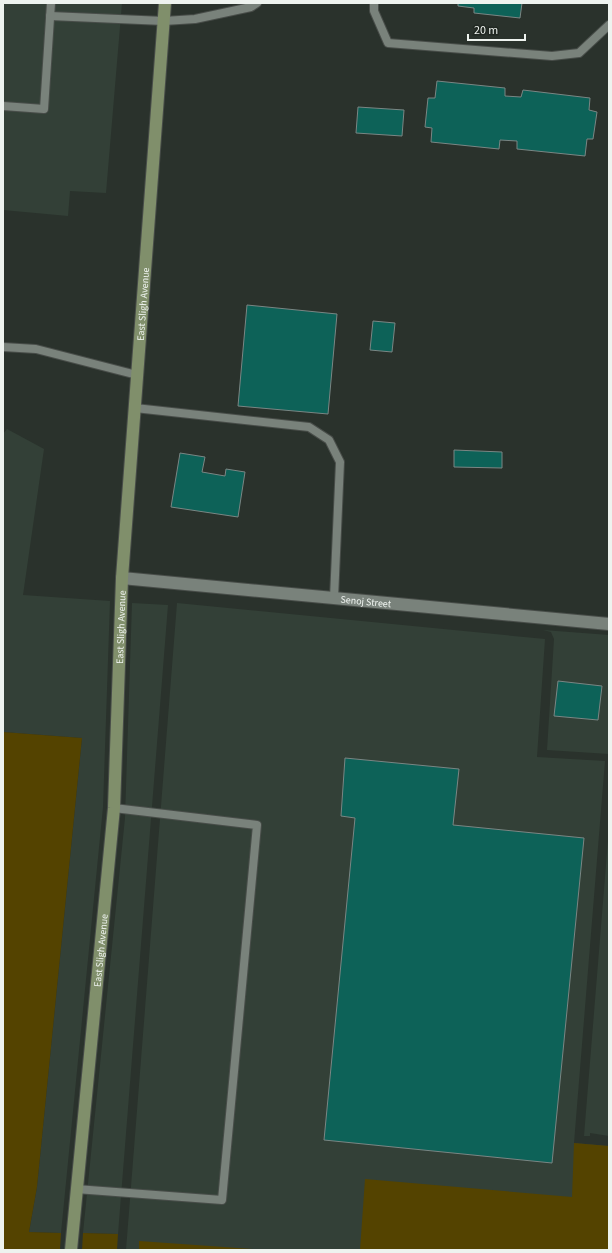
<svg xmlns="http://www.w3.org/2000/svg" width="612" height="1253" viewBox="0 0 612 1253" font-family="'Source Sans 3',sans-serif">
<rect width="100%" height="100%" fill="#2a322c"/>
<g fill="#334037">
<polygon points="3,3 122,3 106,193 70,191 68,216 3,210"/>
<polygon points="7,429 44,449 23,595 110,601 103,807 61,1233 29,1232 37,1187 82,738 3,732 3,434"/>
<polygon points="132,603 168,605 118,1234 83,1233 125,818"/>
<polygon points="177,603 545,639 537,757 605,761 574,1143 609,1146 609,1250 126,1250"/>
<polygon points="543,630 609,635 609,754 547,750 554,639 551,632"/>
<polygon points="609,828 609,1136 590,1133 590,1136 584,1136"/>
</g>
<g fill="#544300">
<polygon points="3,732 82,738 37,1187 29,1232 61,1233 60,1250 3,1250"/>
<polygon points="574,1143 609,1146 609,1250 360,1250 365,1179 572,1197"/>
<polygon points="83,1233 118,1234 117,1250 82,1250"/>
<polygon points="139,1241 268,1250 139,1250"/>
</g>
<g fill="#0d6258" stroke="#7a8684">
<polygon points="458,3 522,3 520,18 474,13 474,8 458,6"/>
<polygon points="437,81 505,88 505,96 521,97 523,90 590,98 589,110 597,112 593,139 587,139 585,156 517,149 517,141 500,140 499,149 431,142 432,128 425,127 428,98 435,98"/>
<polygon points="358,107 404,110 402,136 356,133"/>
<polygon points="247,305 337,314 328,414 238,406"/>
<polygon points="373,321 395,323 392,352 370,350"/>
<polygon points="454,450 502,452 502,468 454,467"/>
<polygon points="180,453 205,457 202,472 225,476 226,469 245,472 238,517 171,507"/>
<polygon points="558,681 602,686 598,720 554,716"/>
<polygon points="345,758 459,769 453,825 584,838 552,1163 324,1140 355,818 341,816"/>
</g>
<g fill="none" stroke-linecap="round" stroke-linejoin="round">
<defs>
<g id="lane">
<polyline points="374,3 374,11 388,43 552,56 579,53 609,25"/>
<polyline points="50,16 164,21 195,19 251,7 257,3"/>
<polyline points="3,106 44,109 51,3"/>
<polyline points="3,347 36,349 137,375"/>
<polyline points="135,408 309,427 329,440 340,462 334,598"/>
<polyline points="76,1189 222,1200 257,825 114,808"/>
</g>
<g id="street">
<path id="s1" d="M122 578 609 624"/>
</g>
<g id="secondary">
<path id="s2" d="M71 1250 114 808 122 578 165 3"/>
</g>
</defs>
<use href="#lane" stroke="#484d49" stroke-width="10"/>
<use href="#street" stroke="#484d49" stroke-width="14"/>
<use href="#secondary" stroke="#484d49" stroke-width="14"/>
<use href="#lane" stroke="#79827b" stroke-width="8"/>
<use href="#street" stroke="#79827b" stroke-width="12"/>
<use href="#secondary" stroke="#808f6b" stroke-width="12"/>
</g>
<g text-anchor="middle" stroke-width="4" stroke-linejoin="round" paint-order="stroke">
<g font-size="10" fill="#eef3ef" stroke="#212822">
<text dy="4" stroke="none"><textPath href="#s2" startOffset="949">East Sligh Avenue</textPath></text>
<text dy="4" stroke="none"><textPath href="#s1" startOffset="245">Senoj Street</textPath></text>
<text dy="4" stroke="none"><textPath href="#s2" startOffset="625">East Sligh Avenue</textPath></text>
<text dy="4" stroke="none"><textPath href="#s2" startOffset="301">East Sligh Avenue</textPath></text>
</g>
</g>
<rect width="612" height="1253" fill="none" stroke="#eef3ef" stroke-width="8"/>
<path d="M468 34v6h57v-6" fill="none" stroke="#eef3ef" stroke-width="2"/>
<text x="474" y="34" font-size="12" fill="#eef3ef" stroke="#212822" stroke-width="3" paint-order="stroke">20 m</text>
</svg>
